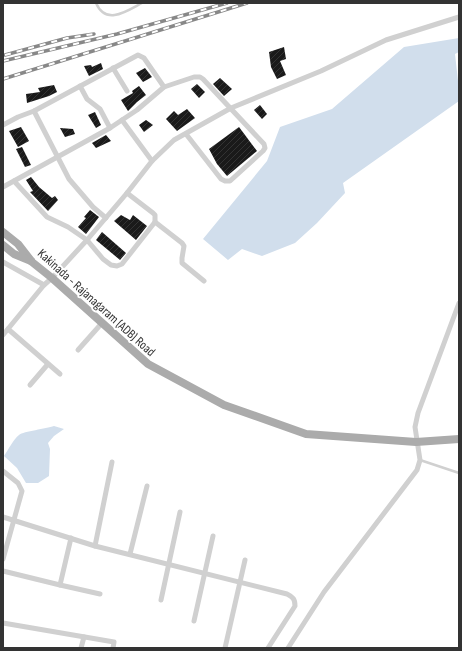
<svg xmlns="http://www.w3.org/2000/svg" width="462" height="651" viewBox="0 0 462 651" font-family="'Sofia Sans Condensed',sans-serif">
<defs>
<pattern id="building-hatch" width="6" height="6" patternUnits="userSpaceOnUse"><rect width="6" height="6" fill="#1a1a1a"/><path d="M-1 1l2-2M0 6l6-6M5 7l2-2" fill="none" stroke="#333"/></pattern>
</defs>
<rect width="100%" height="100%" fill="#fff"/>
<g fill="#d1deec">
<polygon points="459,38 459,52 455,54 459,90 459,101 343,183 345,193 317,223 295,243 262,256 242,249 228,260 203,239 267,161 280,127 332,109 404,47"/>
<path d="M54 426 64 429 54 436 48 443 50 449 49 476 38 483H26L17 468 4 456C8 450 13 440 19 435 24 431 46 429 54 426Z"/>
</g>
<g fill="url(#building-hatch)">
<polygon points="284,47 286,59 280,61 286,75 277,79 271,67 269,52"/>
<polygon points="101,63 103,69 89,76 84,66 91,65 92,67"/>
<polygon points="145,68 152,77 143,82 136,73"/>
<polygon points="220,78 232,89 224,96 213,84"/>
<polygon points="197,84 205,92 199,98 191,89"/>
<polygon points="54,85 57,92 49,96 27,103 26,94 40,92 38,88"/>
<polygon points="139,86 146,95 137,102 128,111 121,100 133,93 132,91"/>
<polygon points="260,105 267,114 262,119 254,110"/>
<polygon points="187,109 195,118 177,131 166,119 174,111 178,115"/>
<polygon points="95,112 101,125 96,128 88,115"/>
<polygon points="146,120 153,125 144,132 139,125"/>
<polygon points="21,127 29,141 18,147 9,131"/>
<polygon points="239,127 257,151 227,176 217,164 209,149"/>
<polygon points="60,128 73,129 75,134 65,137"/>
<polygon points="106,135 111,141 96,148 92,143"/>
<polygon points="22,147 31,165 25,167 16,149"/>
<polygon points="31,177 39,187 52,198 55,196 58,200 48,211 30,192 33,191 26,180"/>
<polygon points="90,210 99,217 86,234 78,227 86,218 84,217"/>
<polygon points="121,215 130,220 133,215 147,226 136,240 114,221"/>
<polygon points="102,232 126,253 120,260 96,240"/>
</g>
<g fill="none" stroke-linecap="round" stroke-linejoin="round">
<g stroke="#d0d0d0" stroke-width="2.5">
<path d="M96 3C106 26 127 11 142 3"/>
<polyline points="420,460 459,473"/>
</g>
<g stroke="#d0d0d0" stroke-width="5">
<polyline points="113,68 127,91"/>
<polyline points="80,86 87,99 100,109 110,128"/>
<polyline points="34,111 69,179 93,207 106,218"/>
<polyline points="122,120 152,161"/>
<polyline points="3,125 18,117 34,111 138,55 144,58 164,87"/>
<polyline points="14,181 47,217 68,227 87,240 103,259 111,265 117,266 122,264 155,222 155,215 153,213 127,193"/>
<polyline points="3,187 110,128 137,110 164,87 194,77 200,77 203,79 264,144 265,148 263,151 230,181 225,181 221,179 186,134"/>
<polyline points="155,222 182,243 184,246 182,258 182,263 204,281"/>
<polyline points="3,262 44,285"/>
<polyline points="8,329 60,374"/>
<polyline points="3,335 44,285 52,278 87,240 127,193 152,161 174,140 231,108 321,71 386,40 459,17"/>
<polyline points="78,350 102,323"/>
<polyline points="30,385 48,364"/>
<polyline points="3,471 18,483 22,491 3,559"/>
<path d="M3 517 95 546 287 594C293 597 295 599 295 606L268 648"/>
<polyline points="95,546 112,462"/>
<polyline points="130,554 147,486"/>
<polyline points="3,571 60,585 71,538"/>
<polyline points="60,585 100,594"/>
<polyline points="161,600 180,512"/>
<polyline points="194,621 213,536"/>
<polyline points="3,623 114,642 113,648"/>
<polyline points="81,648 84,637"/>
<polyline points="225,648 245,560"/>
<polyline points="288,648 324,592 417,470 420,460 415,427 418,413 459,303"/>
</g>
<g stroke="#ababab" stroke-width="8">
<polyline points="3,232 18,244 32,262 52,278 148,364 224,405 306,434 416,442 459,439"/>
<polyline points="3,245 14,254 31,261"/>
</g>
<defs>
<g id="rail">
<polyline points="5,55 67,38 94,34"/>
<polyline points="3,61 117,34 227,3"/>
<polyline points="3,79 247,3"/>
</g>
</defs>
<use href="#rail" stroke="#888" stroke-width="3.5"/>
<use href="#rail" stroke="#fff" stroke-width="2" stroke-dasharray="6" stroke-linecap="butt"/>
</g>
<g text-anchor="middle" stroke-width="4" stroke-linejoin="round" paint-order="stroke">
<g font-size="13" fill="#333" stroke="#fff">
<text transform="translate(97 302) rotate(42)" y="5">Kakinada - Rajanagaram (ADB) Road</text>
</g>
</g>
<rect width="462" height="651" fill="none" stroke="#333333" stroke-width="8"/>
</svg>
